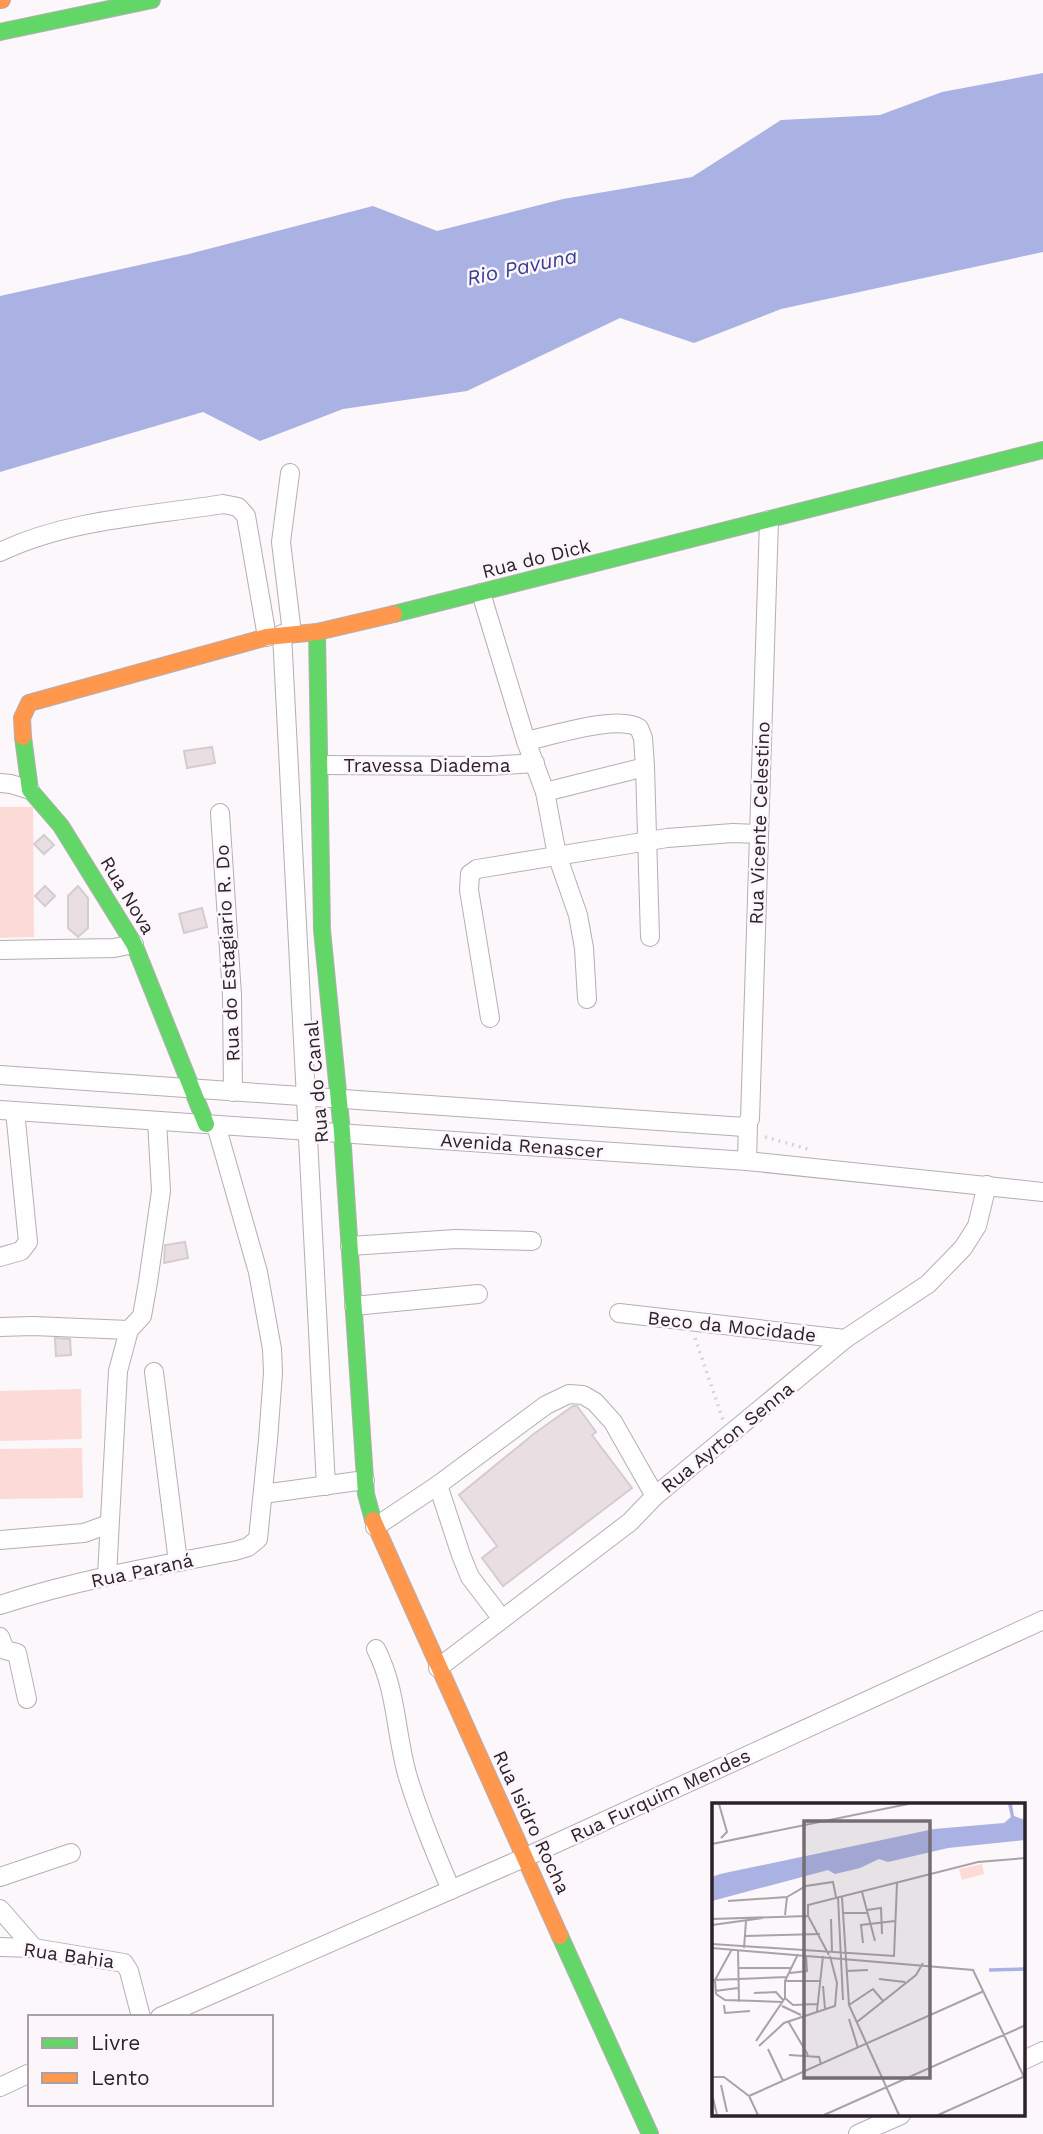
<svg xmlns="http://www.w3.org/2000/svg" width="1043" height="2134" viewBox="0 0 1043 2134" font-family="'Work Sans',sans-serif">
<rect width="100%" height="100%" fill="#fbf7fa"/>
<g fill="#fcdbd6">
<polygon points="0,807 33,807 34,937 0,938"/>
<polygon points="81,1389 82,1439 0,1441 0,1391"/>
<polygon points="82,1448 83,1498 0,1499 0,1449"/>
</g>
<polygon fill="#aab2e3" points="1043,73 1043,252 781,309 694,343 620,318 467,391 343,409 260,441 203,412 0,472 0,296 189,254 373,206 437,231 563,199 692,177 781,120 880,115 942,92"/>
<g fill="#e9dee2" stroke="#d5cccf" stroke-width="2">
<polygon points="212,747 215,763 187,768 184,751"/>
<polygon points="44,835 54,845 44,854 34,844"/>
<polygon points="45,886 55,896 45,906 35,896"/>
<polygon points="78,886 88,898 88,928 78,937 68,928 68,896"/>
<polygon points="202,908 207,927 184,933 179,914"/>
<polygon points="185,1242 188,1258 164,1263 165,1245"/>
<polygon points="55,1338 70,1339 71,1355 56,1356"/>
<polygon points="573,1406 577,1406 596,1432 592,1435 632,1488 503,1586 482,1558 497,1546 459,1495 535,1433"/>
</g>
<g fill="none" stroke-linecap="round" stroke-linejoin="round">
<defs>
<g id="street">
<polyline points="290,473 281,542 292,633"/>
<path d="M0 552C69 519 149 516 223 504L238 507 246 516 267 637"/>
<polyline points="481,593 526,741 545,792 557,855 578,915 584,948 587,999"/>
<polyline points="282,634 326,1486"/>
<path d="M526 741C552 736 618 714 639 728L643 738 645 767 650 937"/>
<polyline points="320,765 489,766 535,763"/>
<polyline points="0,783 11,784 30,790"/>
<polyline points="545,792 645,767"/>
<polyline points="220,813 232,995 233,1092"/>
<polyline points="0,950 114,948 134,944"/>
<polyline points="490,1018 469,890 470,874 477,869 667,838 733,833 759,834"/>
<polyline points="0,1075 744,1127 750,1119 769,520"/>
<polyline points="0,1110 747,1161 1043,1192"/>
<polyline points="747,1161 748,1123"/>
<polyline points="350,1246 456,1239 532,1241"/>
<polyline points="0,1257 21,1251 28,1242 15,1111"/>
<polyline points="354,1306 478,1294"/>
<polyline points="619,1313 845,1339"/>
<polyline points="0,1327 33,1326 129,1330"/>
<polyline points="154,1372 178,1562"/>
<polyline points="438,1485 461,1555 470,1577 502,1619"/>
<polyline points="263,1494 365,1480"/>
<polyline points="375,1527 438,1485 546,1405 569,1394 583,1395 595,1402 613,1422 655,1496"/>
<polyline points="0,1540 84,1533 109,1524"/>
<polyline points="107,1576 118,1371 129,1330 142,1316 148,1282 161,1191 157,1121"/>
<path d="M0 1605C76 1580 156 1566 235 1551L248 1547 258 1539 268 1440 273 1373 272 1349 258 1272 216 1125"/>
<polyline points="0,1637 5,1650 17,1653 27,1699"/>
<path d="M376 1649C397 1691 395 1730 407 1774 419 1814 435 1852 451 1890"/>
<polyline points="438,1668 630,1522 655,1496 845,1339 928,1284 963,1248 977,1226 987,1185"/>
<polyline points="0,1877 71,1853"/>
<polyline points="0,1909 34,1948"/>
<polyline points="0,1947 34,1948 124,1963 129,1971 141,2017"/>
<polyline points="160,2017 526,1857 1043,1620"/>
<polyline points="1024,2060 1043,2051"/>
<polyline points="0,2087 30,2073"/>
<polyline points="858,2134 901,2115"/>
</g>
<g id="fast">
<polyline points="0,32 152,0"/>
<polyline points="394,614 1043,450"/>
<polyline points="317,632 322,930 342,1132 366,1494 373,1520"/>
<polyline points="23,737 30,790 61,826 134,944 206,1124"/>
<polyline points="560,1936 650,2134"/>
</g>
<g id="slow">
<polyline points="0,0 2,0"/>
<polyline points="23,737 22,718 29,703 267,637 317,632 394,614"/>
<polyline points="373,1520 560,1936"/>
</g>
</defs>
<use href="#street" stroke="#b5aeb4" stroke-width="20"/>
<use href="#fast" stroke="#b5aeb4" stroke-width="18"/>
<use href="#slow" stroke="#b5aeb4" stroke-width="18"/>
<g stroke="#d6d4d5" stroke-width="3.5" stroke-dasharray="2 5" stroke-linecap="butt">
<polyline points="765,1137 808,1149"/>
<polyline points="695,1338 723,1420"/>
</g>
<use href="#street" stroke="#fefefe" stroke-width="18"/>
<use href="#fast" stroke="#63d668" stroke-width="16"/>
<use href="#slow" stroke="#ff974d" stroke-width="16"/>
</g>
<g text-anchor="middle" stroke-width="5" stroke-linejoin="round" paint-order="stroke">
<g font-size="19" fill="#2d222b" stroke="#fcf6fb">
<text transform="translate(536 558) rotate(-14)" y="7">Rua do Dick</text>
<text x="427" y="772">Travessa Diadema</text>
<text transform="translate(759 823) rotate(-88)" y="7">Rua Vicente Celestino</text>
<text transform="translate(128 895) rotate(59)" y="7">Rua Nova</text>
<text transform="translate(227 953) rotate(-93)" y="7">Rua do Estagiario R. Do</text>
<text transform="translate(316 1082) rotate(-95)" y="7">Rua do Canal</text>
<text transform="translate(522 1145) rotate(4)" y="7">Avenida Renascer</text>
<text transform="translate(732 1326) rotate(6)" y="7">Beco da Mocidade</text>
<text transform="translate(727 1437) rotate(-39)" y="7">Rua Ayrton Senna</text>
<text transform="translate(142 1570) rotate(-12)" y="7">Rua Paraná</text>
<text transform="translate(660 1795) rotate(-25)" y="7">Rua Furquim Mendes</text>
<text transform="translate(532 1822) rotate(65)" y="7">Rua Isidro Rocha</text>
<text transform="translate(69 1955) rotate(8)" y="7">Rua Bahia</text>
</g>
<g font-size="21" font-style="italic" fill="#384091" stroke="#fcf6fb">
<text transform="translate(522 267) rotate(-12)" y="7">Rio Pavuna</text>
</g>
</g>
<g transform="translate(712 1803)">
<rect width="313" height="313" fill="#fbf7fa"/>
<path d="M270 61 272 71 250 77 247 66Z" fill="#fcdbd6"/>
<path d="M296 1H300L302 13 313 17V37L236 45 176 59 167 56 148 65 123 71 116 67 0 98V74L8 71 222 26 292 20 299 14Z" fill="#aab2e3"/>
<path fill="none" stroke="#aab2e3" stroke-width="3.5" d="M277 167 314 166"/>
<path fill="none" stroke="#a9a2a7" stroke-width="2" d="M7 1 15 29 9 35M0 41 196 1M150 89 163 138M126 94 131 197M130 94 137 202 187 312M16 98 75 94M155 107 169 105 170 131M131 110H156M73 112 75 94 94 83 121 79 124 94M0 116 96 113M119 116 120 149M0 122 51 115M33 133 108 131M151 140 149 122 183 118M0 141 182 153 185 80M0 145 261 167 314 278M32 145 34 118M26 147 27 199M117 152 96 113V102L266 59 314 55M26 165H80M134 168 156 167M78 170 95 168 94 152M167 176 193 179M0 177 75 174M74 178H108M111 183 113 206M3 188 26 185M42 190 64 189 71 197M4 191 13 197 70 199M4 191 3 177 20 146M73 195 81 202 105 201M12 202 13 210 38 208M137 202 161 186 171 198M70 203 89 212M105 208 111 153M137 216 146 245M76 218 96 252M145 219 204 172 211 160M44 238 73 195V178L86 151M47 243 72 220 123 203 125 180 118 153M56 246 71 278M77 252 107 254 109 261M0 274H12L37 293M9 282 15 309M0 291 5 312M37 293 272 188M37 293 46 312M112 312 314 222M226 312 311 274"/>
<path fill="#756d73" fill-opacity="0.15" stroke="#756d73" stroke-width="3.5" d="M92 18H218V275H92Z"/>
<rect width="313" height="313" fill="none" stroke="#2d222b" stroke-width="3.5"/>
</g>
<rect x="28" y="2015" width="245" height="91" fill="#fcf6fb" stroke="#a9a1a8" stroke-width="2"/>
<rect x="42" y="2038" width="35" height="10" fill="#63d668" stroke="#a9a1a8" stroke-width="2"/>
<text x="91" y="2050" font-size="21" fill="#2d222b">Livre</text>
<rect x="42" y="2073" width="35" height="10" fill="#ff974d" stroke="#a9a1a8" stroke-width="2"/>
<text x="91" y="2085" font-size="21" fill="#2d222b">Lento</text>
</svg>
